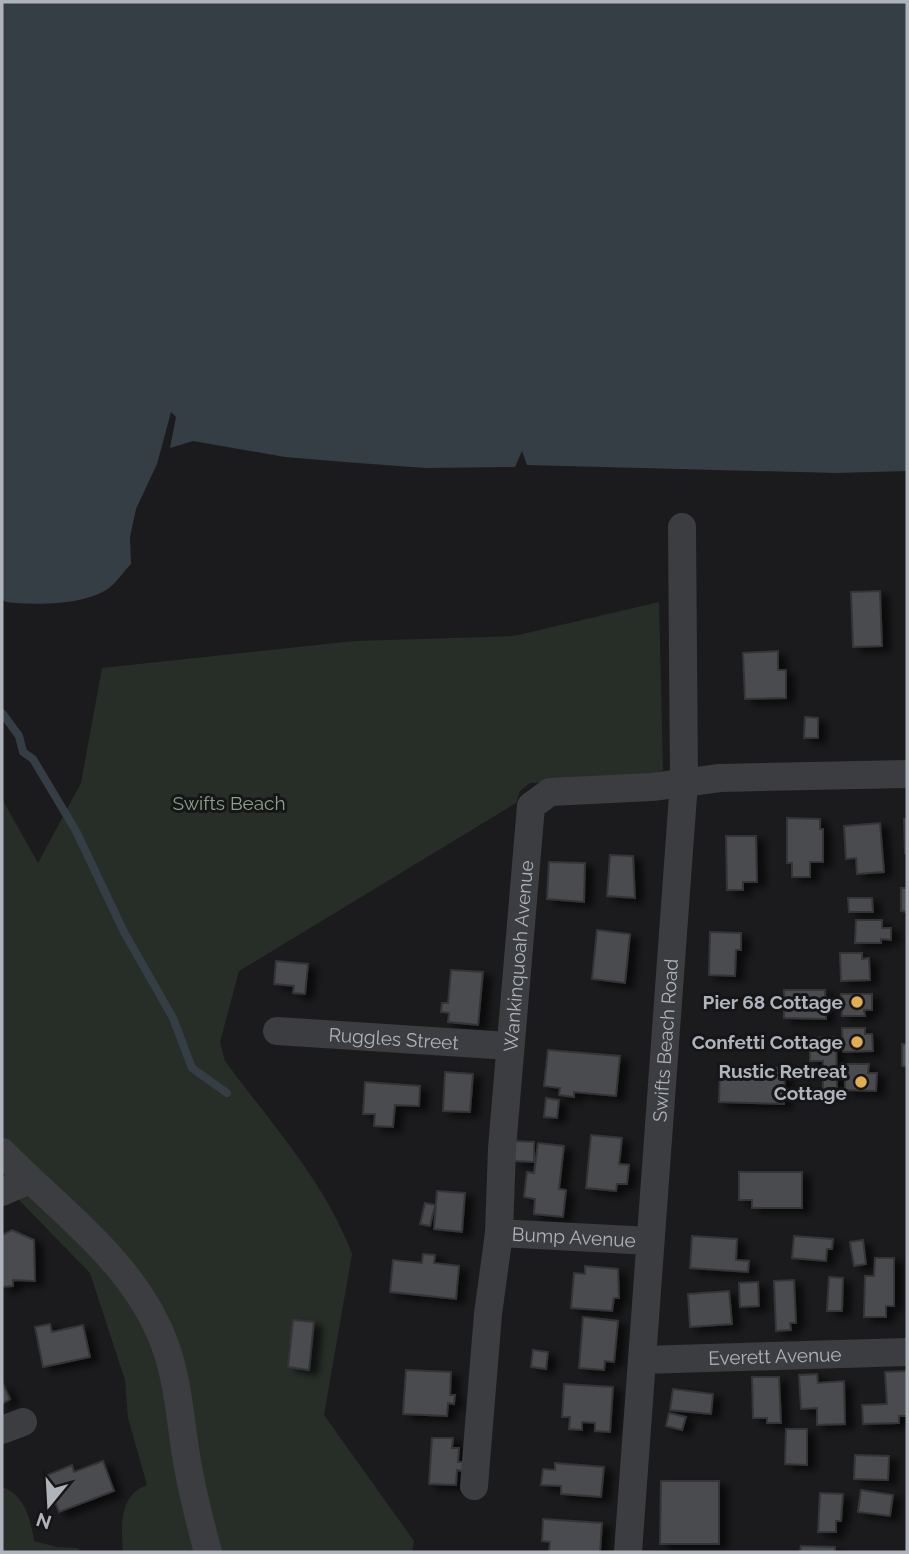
<svg xmlns="http://www.w3.org/2000/svg" width="909" height="1554" viewBox="0 0 909 1554" font-family="Raleway,sans-serif">
<defs>
<filter id="shadow"><feDropShadow dx="8" dy="4.5" stdDeviation="3.5" flood-color="#0009"/></filter>
</defs>
<rect width="100%" height="100%" fill="#1b1b1d"/>
<g fill="#272e28">
<path d="M659 602 663 770 649 775 530 783 520 791 516 803 239 971 220 1042 225 1061C269 1121 326 1183 352 1254L324 1415 414 1541 412 1552H123C121 1526 119 1495 147 1485L128 1418 125 1380 90 1273 18 1199 2 1187V799L38 863 81 783 102 668 355 641 514 636Z"/>
<path d="M2 1487C25 1495 31 1520 34 1541L57 1547 77 1548 82 1552H2Z"/>
</g>
<path fill="#363e45" d="M2 2H907V471L836 473 527 465 522 451 515 467 426 468 345 462 285 457 193 441 170 448 176 417 171 412 157 464 136 509 130 537 131 564C124 571 117 582 109 588 84 606 34 605 6 602L2 599Z"/>
<g fill="none" stroke-linecap="round" stroke-linejoin="round">
<polyline stroke="#363e45" stroke-width="8" points="2,713 19,736 23,752 33,759 76,831 124,932 173,1018 192,1068 227,1093"/>
</g>
<g fill="#4a4b4f" stroke="#353538" stroke-width="2" filter="url(#shadow)">
<polygon points="880,591 882,646 853,647 851,592"/>
<polygon points="778,651 778,670 786,670 786,698 745,699 743,653"/>
<polygon points="805,717 818,718 818,738 804,738"/>
<polygon points="787,818 820,819 820,829 823,829 823,862 810,862 810,877 792,877 792,863 787,863"/>
<polygon points="904,819 907,819 907,853 905,853"/>
<polygon points="880,823 884,872 857,874 856,858 846,859 844,826"/>
<polygon points="726,836 756,836 757,882 743,882 743,890 727,890"/>
<polygon points="610,855 633,856 635,898 607,896"/>
<polygon points="549,862 585,863 584,902 547,899"/>
<polygon points="901,888 907,888 907,912 901,911"/>
<polygon points="848,898 872,898 873,912 849,912"/>
<polygon points="856,920 882,920 882,928 891,928 891,940 881,939 881,943 855,943"/>
<polygon points="597,930 630,934 625,983 592,979"/>
<polygon points="710,932 741,933 741,950 736,950 735,976 709,975"/>
<polygon points="840,953 862,953 862,959 869,958 870,980 841,981"/>
<polygon points="276,961 308,964 305,994 293,993 294,986 274,984"/>
<polygon points="451,970 483,972 478,1025 448,1022 449,1013 441,1012 442,1003 448,1003"/>
<polygon points="784,990 825,990 826,1019 784,1018"/>
<polygon points="841,994 872,994 872,1010 864,1010 865,1016 842,1016"/>
<polygon points="842,1028 865,1028 865,1034 872,1034 873,1051 843,1052"/>
<polygon points="836,1037 837,1093 823,1093 823,1061 810,1061 810,1038"/>
<polygon points="902,1044 907,1044 907,1067 902,1066"/>
<polygon points="548,1050 620,1056 616,1096 574,1092 574,1097 559,1095 560,1088 544,1086"/>
<polygon points="845,1064 869,1064 868,1073 877,1073 876,1091 845,1090"/>
<polygon points="720,1066 785,1068 784,1104 719,1102"/>
<polygon points="445,1072 473,1074 470,1112 443,1111"/>
<polygon points="365,1082 420,1086 419,1106 395,1105 393,1127 374,1126 375,1114 363,1114"/>
<polygon points="546,1098 559,1100 557,1118 544,1117"/>
<polygon points="591,1135 622,1138 619,1164 629,1165 627,1184 617,1184 616,1191 586,1188"/>
<polygon points="515,1141 534,1142 534,1162 514,1161"/>
<polygon points="538,1143 564,1146 559,1189 566,1190 563,1217 534,1214 535,1199 524,1197 527,1172 534,1173"/>
<polygon points="739,1172 802,1172 802,1208 752,1208 752,1200 739,1200"/>
<polygon points="437,1191 465,1193 462,1232 434,1229"/>
<polygon points="425,1203 435,1205 430,1226 420,1224"/>
<polygon points="12,1230 34,1240 35,1281 13,1280 13,1286 2,1287 2,1235"/>
<polygon points="692,1236 737,1239 736,1260 749,1261 748,1272 690,1268"/>
<polygon points="794,1236 833,1239 832,1249 827,1249 826,1261 792,1258"/>
<polygon points="863,1240 866,1264 854,1266 850,1242"/>
<polygon points="423,1254 435,1255 434,1263 459,1266 456,1299 390,1292 393,1260 422,1263"/>
<polygon points="875,1258 894,1258 894,1306 886,1306 886,1317 864,1317 865,1276 874,1276"/>
<polygon points="585,1266 618,1269 619,1298 614,1298 612,1311 571,1308 574,1273 585,1274"/>
<polygon points="829,1277 843,1278 842,1311 827,1311"/>
<polygon points="794,1280 796,1323 790,1323 791,1330 776,1331 774,1281"/>
<polygon points="758,1282 759,1306 740,1307 739,1283"/>
<polygon points="729,1291 732,1324 690,1327 688,1294"/>
<polygon points="583,1317 618,1321 614,1362 605,1361 604,1370 579,1368"/>
<polygon points="293,1320 314,1322 309,1370 288,1367"/>
<polygon points="50,1324 52,1332 83,1325 90,1357 43,1367 35,1327"/>
<polygon points="533,1350 548,1352 546,1369 531,1367"/>
<polygon points="406,1370 451,1372 450,1395 455,1395 454,1404 448,1403 447,1416 403,1414"/>
<polygon points="907,1371 907,1416 899,1416 899,1423 863,1424 862,1405 887,1404 885,1372"/>
<polygon points="817,1374 818,1383 844,1381 845,1424 817,1425 817,1408 801,1409 799,1375"/>
<polygon points="752,1377 779,1377 781,1423 767,1423 767,1418 753,1418"/>
<polygon points="2,1382 10,1399 2,1404"/>
<polygon points="564,1384 613,1387 610,1432 595,1431 595,1423 582,1422 582,1430 569,1429 570,1417 562,1417"/>
<polygon points="673,1389 713,1394 711,1414 670,1410"/>
<polygon points="669,1413 686,1417 682,1430 666,1426"/>
<polygon points="786,1429 807,1429 807,1465 785,1464"/>
<polygon points="432,1438 453,1438 452,1448 459,1448 458,1462 463,1462 463,1471 457,1470 456,1485 429,1484"/>
<polygon points="855,1455 889,1456 888,1480 854,1479"/>
<polygon points="103,1461 114,1491 59,1512 45,1476 72,1465 74,1472"/>
<polygon points="555,1463 604,1467 601,1497 561,1494 561,1486 541,1485 543,1469 555,1470"/>
<polygon points="661,1481 719,1481 719,1544 660,1544"/>
<polygon points="861,1490 893,1495 890,1516 858,1512"/>
<polygon points="820,1493 843,1494 841,1521 836,1521 836,1532 818,1532"/>
<polygon points="543,1519 602,1523 600,1552 549,1552 550,1542 542,1541"/>
<polygon points="801,1546 835,1547 835,1552 800,1552"/>
</g>
<g fill="none" stroke-linecap="round" stroke-linejoin="round">
<g stroke="#3c3d41" stroke-width="28">
<path id="s1" d="M277 1031 510 1046"/>
<path d="M2 1152C60 1211 136 1264 165 1345 177 1378 180 1414 185 1449 190 1483 199 1519 208 1552"/>
<polyline points="2,1192 29,1180"/>
<path id="s2" d="M499 1233 650 1241"/>
<path id="s3" d="M642 1360 907 1352"/>
<polyline points="2,1430 23,1422"/>
<path id="s4" d="M474 1486 488 1314 499 1233 502 1148 531 806 550 792 652 787 720 778 907 774"/>
<path id="s5" d="M628 1552 684 782 682 527"/>
</g>
</g>
<g fill="#e0ad4f" stroke="#161618" stroke-width="2.5">
<circle cx="857" cy="1002" r="7"/>
<circle cx="857" cy="1042" r="7"/>
<circle cx="861" cy="1082" r="7"/>
</g>
<g text-anchor="middle" stroke-width="6" stroke-linejoin="round" paint-order="stroke">
<g font-size="19" fill="#88a389" stroke="#161618">
<text x="229" y="810">Swifts Beach</text>
</g>
<g font-size="19" fill="#afb3bb" stroke="#161618">
<text dy="7" stroke="none"><textPath href="#s4" startOffset="532">Wankinquoah Avenue</textPath></text>
<text dy="7" stroke="none"><textPath href="#s1" startOffset="117">Ruggles Street</textPath></text>
<text dy="7" stroke="none"><textPath href="#s5" startOffset="513">Swifts Beach Road</textPath></text>
<text dy="7" stroke="none"><textPath href="#s2" startOffset="75">Bump Avenue</textPath></text>
<text dy="7" stroke="none"><textPath href="#s3" startOffset="133">Everett Avenue</textPath></text>
</g>
<g font-size="19" font-weight="bold" fill="#afb3bb" stroke="#161618" text-anchor="end">
<text x="843" y="1009">Pier 68 Cottage</text>
<text x="843" y="1049">Confetti Cottage</text>
<text x="847" y="1078">Rustic Retreat<tspan x="847" dy="22">Cottage</tspan></text>
</g>
</g>
<rect width="909" height="1554" fill="none" stroke="#afb3bb" stroke-width="7"/>
<g transform="translate(49 1505) rotate(198)" stroke="#161618" stroke-width="5" paint-order="stroke">
<path d="M0-5L12 26L0 18L-12 26Z" fill="#afb3bb"/>
<text y="-10" font-size="19" font-weight="bold" text-anchor="middle" fill="#afb3bb">N</text>
</g>
</svg>
